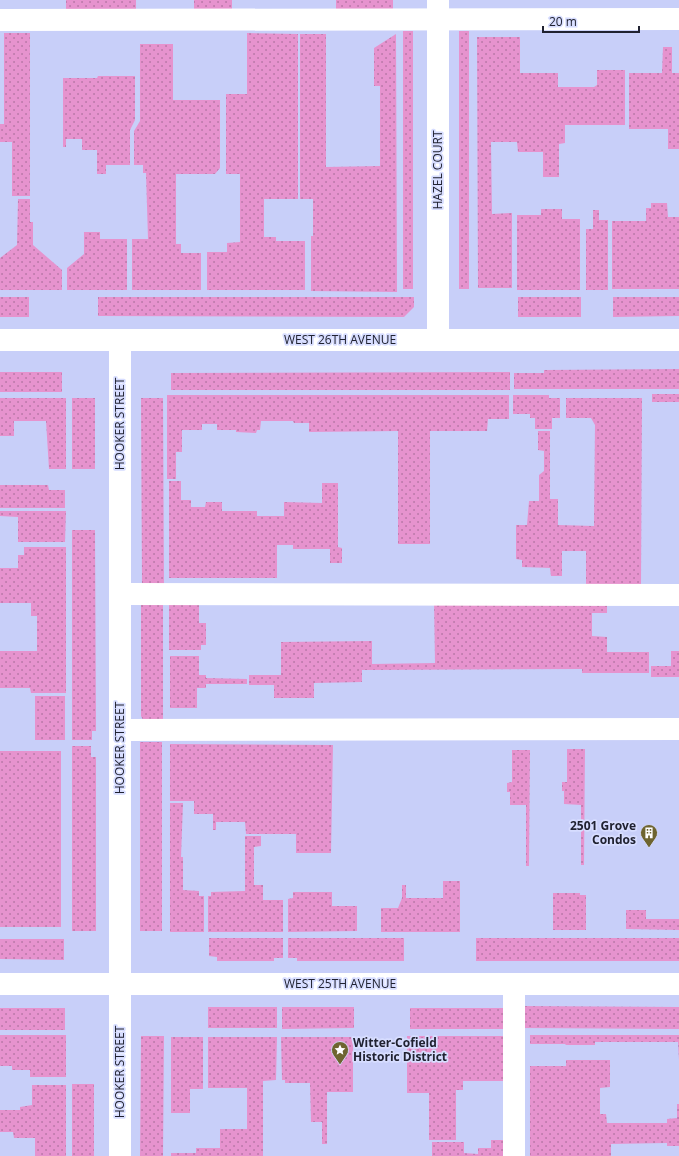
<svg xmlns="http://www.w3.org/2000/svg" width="679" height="1156" viewBox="0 0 679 1156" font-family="'Open Sans',sans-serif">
<defs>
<pattern id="grass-dots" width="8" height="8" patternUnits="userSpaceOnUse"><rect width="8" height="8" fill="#e693ce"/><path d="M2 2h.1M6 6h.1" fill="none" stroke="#ba78a8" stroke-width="1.8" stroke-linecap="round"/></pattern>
</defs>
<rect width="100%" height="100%" fill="#c8cff9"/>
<g fill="url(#grass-dots)">
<polygon points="66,0 136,0 136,9 66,10"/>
<rect x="194" y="0" width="38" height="13"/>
<polygon points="336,0 393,0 393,12 336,13"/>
<rect x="403" y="31" width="10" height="258"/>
<rect x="459" y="31" width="10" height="258"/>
<polygon points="4,33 30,33 30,196 12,196 12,142 0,142 0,124 4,124"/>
<polygon points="247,33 298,34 298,199 264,199 264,237 276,237 276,241 305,241 305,290 207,290 207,252 227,252 227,243 240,242 240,174 226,174 226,94 247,94"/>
<polygon points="300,34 326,34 326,167 380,166 380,86 374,86 374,48 396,34 397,292 311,291 311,236 313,236 313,199 300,199"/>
<polygon points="477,37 520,37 520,73 558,73 558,87 594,87 597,85 597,70 625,70 625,125 565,125 565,143 559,144 559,177 543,177 543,152 518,152 517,142 491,142 492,214 512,213 512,288 478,288"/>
<polygon points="140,44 173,44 173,100 220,100 220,168 215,174 176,174 176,244 181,244 181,253 201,253 201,290 132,290 132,239 148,239 146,173 143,173 143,165 134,165 134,131 140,121"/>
<polygon points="663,47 672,47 672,73 679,73 679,149 668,149 668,129 629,129 629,73 662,73"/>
<polygon points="98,76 135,76 135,120 130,130 130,165 106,165 106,174 97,174 97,150 82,150 82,139 66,139 66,147 63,147 63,78 97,78"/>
<polygon points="18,199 30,199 30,222 33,222 33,245 62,270 62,290 0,290 0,258 17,245"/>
<polygon points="651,203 667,203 668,217 679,217 679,289 612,289 612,221 646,221 646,208 651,208"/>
<polygon points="541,209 562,209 562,219 580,219 580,290 517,290 517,215 541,215"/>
<polygon points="593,210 599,210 599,220 608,220 608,290 586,290 586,229 593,229"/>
<polygon points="84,232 100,232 100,239 127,239 127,290 67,290 67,268 84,254"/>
<rect x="0" y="297" width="29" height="20"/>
<polygon points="98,297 414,297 414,307 404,317 98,316"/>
<rect x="518" y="297" width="63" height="20"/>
<polygon points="613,297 679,297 679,316 613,317"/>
<polygon points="679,369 679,389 514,389 514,373 544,373 544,370"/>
<rect x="0" y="372" width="62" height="20"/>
<polygon points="510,372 510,390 171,390 171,373"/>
<rect x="652" y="394" width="27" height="8"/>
<polygon points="167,395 509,395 509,419 488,419 487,431 430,431 430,544 398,544 398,431 309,432 309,423 294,423 293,421 261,421 260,430 257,430 256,433 236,432 236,430 217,430 217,424 202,424 202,430 182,430 182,452 176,452 176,479 167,479"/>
<polygon points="513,395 549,395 549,398 560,398 560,418 552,418 552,429 535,429 535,418 530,418 530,414 513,414"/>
<polygon points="0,398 66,398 66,469 49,469 46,421 14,421 14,436 0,436"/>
<rect x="72" y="398" width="23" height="71"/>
<polygon points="141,398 163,398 164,588 142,588"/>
<polygon points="566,398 642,398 641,586 586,586 586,551 562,551 562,576 551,576 550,568 522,567 522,560 516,559 516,525 527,525 529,501 539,501 539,475 544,471 544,451 538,450 538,431 550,431 550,499 558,499 558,525 594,526 595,425 591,418 566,418"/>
<polygon points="169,481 181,481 181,500 191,500 191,507 205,507 206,502 222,502 222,511 257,511 257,516 284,516 284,502 322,503 322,483 338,483 338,547 342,548 342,563 330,563 330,549 293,549 293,545 277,545 277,578 169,578"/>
<polygon points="0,485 48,485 49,490 65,490 65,508 0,508"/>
<polygon points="0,511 66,511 65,542 18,542 18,517 0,516"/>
<polygon points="72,530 95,530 96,731 92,731 92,740 72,740"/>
<polygon points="24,547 66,547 66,693 31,693 30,688 0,688 0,651 37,651 37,616 31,616 31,603 0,603 0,568 18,568 18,555 24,555"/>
<polygon points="607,599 607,613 592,613 592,636 607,637 607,652 649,652 649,673 582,673 582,669 362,670 362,682 314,683 314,698 274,698 274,685 249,685 249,675 281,675 281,642 372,641 372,664 435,663 434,600"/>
<polygon points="141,604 163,604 163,722 144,722 141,716"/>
<polygon points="169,604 199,604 199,623 206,623 206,645 201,645 201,650 169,650"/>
<polygon points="671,651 679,651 679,677 651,677 651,666 671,666"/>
<polygon points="170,656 199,656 199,675 206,675 206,678 247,679 247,684 206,684 206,688 197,688 197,708 170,708"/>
<rect x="35" y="696" width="30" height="44"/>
<rect x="140" y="742" width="22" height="189"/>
<polygon points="170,744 333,745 331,853 296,853 296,834 246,834 245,822 216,822 216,830 213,830 213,814 194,814 194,801 170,801"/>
<polygon points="72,746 91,746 91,757 96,757 96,931 72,931"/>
<polygon points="567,749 585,749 584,865 581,865 581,805 564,804 564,791 562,791 562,782 567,782"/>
<polygon points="512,750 530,750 529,866 526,866 526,805 510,805 510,792 507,792 507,783 512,782"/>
<rect x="0" y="751" width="61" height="176"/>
<polygon points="170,803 183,803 181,857 183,857 183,890 199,891 199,896 204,896 204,932 170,932"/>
<polygon points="245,836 261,836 261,846 254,847 254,885 263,885 263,900 283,900 283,932 208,932 208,896 211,896 211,892 245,891"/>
<polygon points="443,881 460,881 460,932 381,932 381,908 398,908 402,898 402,885 406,885 406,898 443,898"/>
<polygon points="293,892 332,892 332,906 357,906 357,931 288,932 288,899 293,898"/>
<polygon points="553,893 580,893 580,895 586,895 586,930 553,930"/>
<polygon points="626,910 646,910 646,919 679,919 679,930 626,929"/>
<polygon points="209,938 283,938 283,958 274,958 274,961 217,961 217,957 209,956"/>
<polygon points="288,938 404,938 404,961 297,961 297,958 288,958"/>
<rect x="476" y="938" width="203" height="23"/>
<polygon points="0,939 64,939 64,960 0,959"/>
<polygon points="521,1006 679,1007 679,1029 521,1028"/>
<rect x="208" y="1007" width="69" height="21"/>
<polygon points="282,1007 354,1007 354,1028 282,1029"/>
<rect x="0" y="1008" width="65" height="22"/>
<rect x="410" y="1008" width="95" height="21"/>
<polygon points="0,1035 66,1035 66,1077 30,1077 30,1070 12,1070 12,1066 0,1066"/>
<polygon points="530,1035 679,1035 679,1060 678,1042 595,1042 595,1045 566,1045 565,1044 530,1044"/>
<polygon points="141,1036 164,1036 163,1156 140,1156"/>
<polygon points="407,1036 508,1036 508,1081 463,1081 463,1090 456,1090 456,1140 429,1140 429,1093 407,1093"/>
<polygon points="171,1037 203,1037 203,1089 190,1089 190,1113 171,1113"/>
<polygon points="208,1037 277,1037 276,1080 263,1081 263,1156 171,1156 171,1153 196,1153 196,1148 220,1148 220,1129 247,1129 247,1088 208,1088"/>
<polygon points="281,1037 353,1037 353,1092 327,1092 327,1144 322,1144 322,1122 311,1122 310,1083 285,1083 285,1080 282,1080"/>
<polygon points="566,1060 610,1060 610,1087 600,1088 600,1114 606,1114 607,1123 667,1123 667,1119 677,1118 677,1104 679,1104 679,1146 667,1146 667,1143 611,1144 611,1156 530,1156 530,1066 566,1066"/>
<rect x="72" y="1084" width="22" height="72"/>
<polygon points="32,1085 66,1085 66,1156 35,1156 35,1138 14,1138 13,1132 0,1132 0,1110 20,1110 20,1107 32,1105"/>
<polygon points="491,1140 506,1140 506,1156 432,1156 432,1142 464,1142 464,1153 478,1154 478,1148 491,1148"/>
</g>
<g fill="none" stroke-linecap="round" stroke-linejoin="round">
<g stroke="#fff" stroke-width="22">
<polyline points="438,0 438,340"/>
<polyline points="0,20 679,19"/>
<polyline points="0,340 679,340"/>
<polyline points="120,340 120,1156"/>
<polyline points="120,594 679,595"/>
<polyline points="120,730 679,729"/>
<polyline points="0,984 679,984"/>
<polyline points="514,984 514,1156"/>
</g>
</g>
<defs>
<symbol id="building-pin" viewBox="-11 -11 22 30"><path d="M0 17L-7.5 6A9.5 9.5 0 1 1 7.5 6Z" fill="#6e6430" stroke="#d7ddff"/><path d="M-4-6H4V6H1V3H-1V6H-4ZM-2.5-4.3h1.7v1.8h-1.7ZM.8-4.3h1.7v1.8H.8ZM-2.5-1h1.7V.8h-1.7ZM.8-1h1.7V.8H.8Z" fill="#fff"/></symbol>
<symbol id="sight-pin" viewBox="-11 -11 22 30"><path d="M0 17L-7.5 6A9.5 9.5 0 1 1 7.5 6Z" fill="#6e6430" stroke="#d7ddff"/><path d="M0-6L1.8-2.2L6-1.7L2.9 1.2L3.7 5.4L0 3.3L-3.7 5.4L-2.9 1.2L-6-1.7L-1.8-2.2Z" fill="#fff"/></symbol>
</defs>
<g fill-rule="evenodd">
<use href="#building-pin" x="639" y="823" width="20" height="27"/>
<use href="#sight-pin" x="330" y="1040" width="20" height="27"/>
</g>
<g text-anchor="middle" stroke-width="3.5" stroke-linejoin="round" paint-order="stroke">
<g font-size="12" fill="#202231" stroke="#d7ddff">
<text transform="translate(438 170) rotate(-90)" y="4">HAZEL COURT</text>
<text x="340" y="344">WEST 26TH AVENUE</text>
<text transform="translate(120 424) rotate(-90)" y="4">HOOKER STREET</text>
<text transform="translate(120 748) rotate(-90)" y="4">HOOKER STREET</text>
<text x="340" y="988">WEST 25TH AVENUE</text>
<text transform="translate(120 1072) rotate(-90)" y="4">HOOKER STREET</text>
</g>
<g font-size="12" font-weight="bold" fill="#202231" stroke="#d7ddff" text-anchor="end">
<text x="636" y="830">2501 Grove<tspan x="636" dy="14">Condos</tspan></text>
<text x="353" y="1047" text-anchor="start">Witter-Cofield<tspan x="353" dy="14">Historic District</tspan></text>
</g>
</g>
<path d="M543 26v6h96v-6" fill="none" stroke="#202231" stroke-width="2"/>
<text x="549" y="26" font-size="12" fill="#202231" stroke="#d7ddff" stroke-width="3" paint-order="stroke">20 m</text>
</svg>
